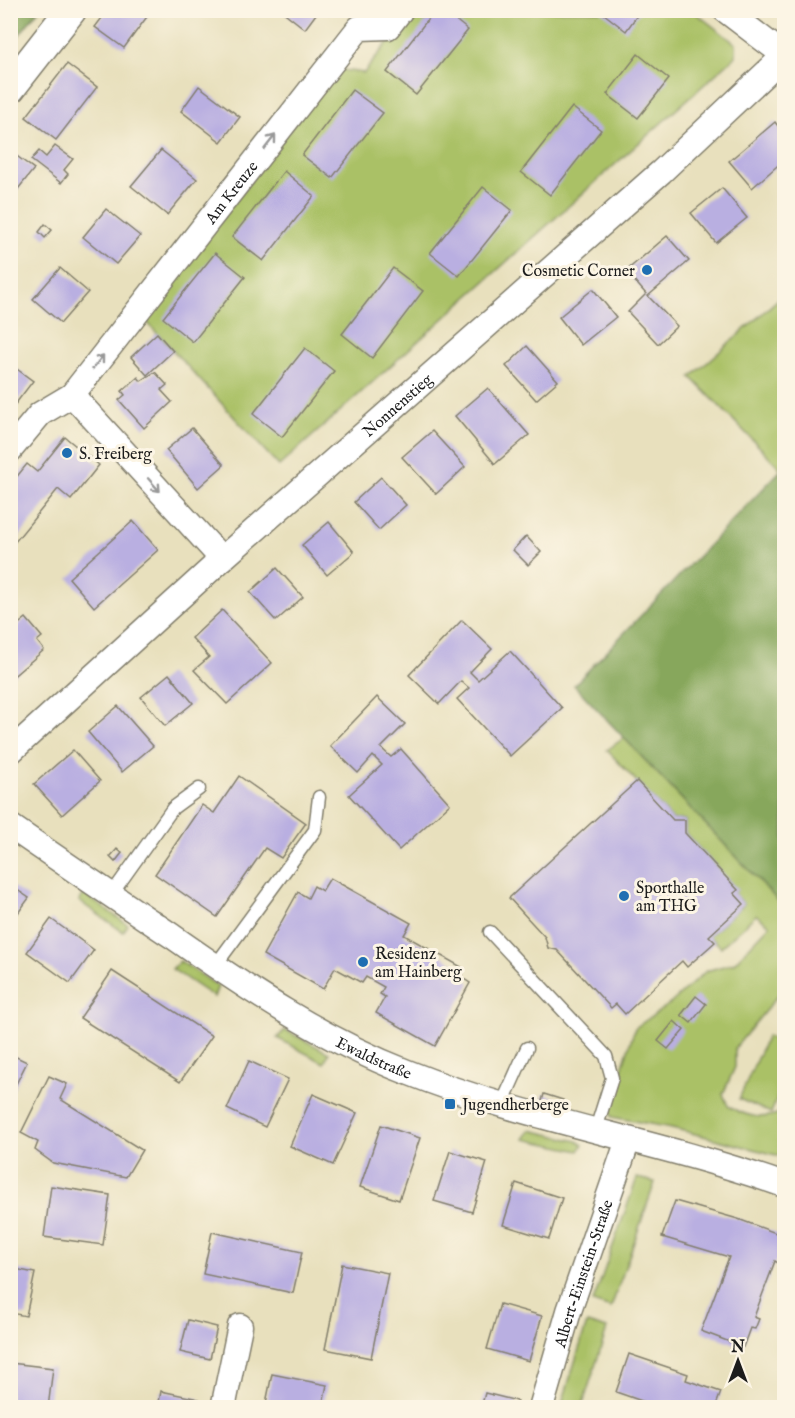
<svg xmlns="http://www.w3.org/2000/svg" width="795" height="1418" viewBox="0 0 795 1418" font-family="'IM FELL English',serif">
<rect width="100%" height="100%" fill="#fcf5e5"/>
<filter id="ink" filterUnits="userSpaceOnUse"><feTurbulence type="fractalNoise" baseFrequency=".0167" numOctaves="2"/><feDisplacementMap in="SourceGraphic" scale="12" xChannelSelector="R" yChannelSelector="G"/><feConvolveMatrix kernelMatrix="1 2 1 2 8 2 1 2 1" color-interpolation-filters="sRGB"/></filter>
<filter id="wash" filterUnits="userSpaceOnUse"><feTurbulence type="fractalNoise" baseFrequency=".008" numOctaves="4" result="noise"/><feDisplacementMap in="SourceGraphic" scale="24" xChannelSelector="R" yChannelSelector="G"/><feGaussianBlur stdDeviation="1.35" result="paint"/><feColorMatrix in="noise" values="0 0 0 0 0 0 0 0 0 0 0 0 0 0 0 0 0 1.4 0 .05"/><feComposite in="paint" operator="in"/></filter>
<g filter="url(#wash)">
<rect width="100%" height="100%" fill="#e8e0bd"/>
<g fill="#aac166" stroke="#636e41" stroke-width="1.5">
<polygon points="412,11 693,11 736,44 736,56 279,466 144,319 336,69 364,73"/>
<polygon points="784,294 784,472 691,377"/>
<path d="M624 738 784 907V988L735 1048V1067L723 1094 728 1106C747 1117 764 1121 784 1111V1157L672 1128 612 1117 609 1109 635 1028 671 1003 706 971 734 963 770 925 756 915 721 947 709 936 744 904 734 893 737 890 685 833V820H673L607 750Z"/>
<polygon points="84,894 128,925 123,932 79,901"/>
<polygon points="180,961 218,986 214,997 172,969"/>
<polygon points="285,1030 329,1053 324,1063 277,1038"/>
<polygon points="767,1036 784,1044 784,1082 771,1113 739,1099"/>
<polygon points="530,1130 577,1141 583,1145 579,1151 524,1139"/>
<polygon points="637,1178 655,1182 611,1308 593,1302"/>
<polygon points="587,1323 607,1329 582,1407 561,1407"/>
</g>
<g fill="#87a75b" stroke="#52623c" stroke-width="1.5">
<polygon points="11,10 38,11 11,45 10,11"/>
<polygon points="782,469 784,472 784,907 574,685"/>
</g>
<g id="blocks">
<g fill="#b9afe1">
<polygon points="108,10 152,10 124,48 95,27"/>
<polygon points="281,10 319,10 305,29"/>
<polygon points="435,10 443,10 468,30 416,95 387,72"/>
<polygon points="599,10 641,10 626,31"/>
<polygon points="638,54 669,79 638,118 607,94"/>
<polygon points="67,64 97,87 56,140 26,117"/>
<polygon points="199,86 240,117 221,142 181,111"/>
<polygon points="352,90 383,113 332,178 302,155"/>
<polygon points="572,107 601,130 550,195 521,172"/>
<polygon points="775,122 784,134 784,160 752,188 729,161"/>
<polygon points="55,146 73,159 64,170 68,174 61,183 31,160 39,151 46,157"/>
<polygon points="161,150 197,179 167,215 131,186"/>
<polygon points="10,151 34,169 10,199"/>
<polygon points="284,171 314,196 263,261 232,237"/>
<polygon points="483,187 512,210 459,276 430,253"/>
<polygon points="722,188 747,218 716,243 691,213"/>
<polygon points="106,209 140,236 116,264 83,237"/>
<polygon points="45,224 52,230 45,238 39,232"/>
<polygon points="667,236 689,261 648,296 677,326 658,344 628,312 646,294 626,271"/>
<polygon points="215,253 245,277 193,342 163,318"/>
<polygon points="60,268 88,292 61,323 33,299"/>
<polygon points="393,268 423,291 372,358 342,334"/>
<polygon points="593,289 616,317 581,345 559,317"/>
<polygon points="157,333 173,351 147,375 131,357"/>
<polygon points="527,346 558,381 536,400 506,366"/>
<polygon points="305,348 334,371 282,437 253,414"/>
<polygon points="10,364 33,381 10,411"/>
<polygon points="155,372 167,385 161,390 172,402 144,428 119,400 125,395 122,391 138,377 141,381"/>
<polygon points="488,388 529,435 495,464 455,416"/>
<polygon points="192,428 224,465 198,488 166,450"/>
<polygon points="432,431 465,467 436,494 402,457"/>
<polygon points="65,437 99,465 71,500 58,489 10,548 10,485 27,464 37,472"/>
<polygon points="381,477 406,505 379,530 354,502"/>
<polygon points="133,521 158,550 94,607 69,578"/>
<polygon points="329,522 354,552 327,575 302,545"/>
<polygon points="526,536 541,552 528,565 513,550"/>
<polygon points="277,568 303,597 276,621 250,592"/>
<polygon points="222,610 272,663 227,704 194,670 209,657 192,638"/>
<polygon points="26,618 42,637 37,641 44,650 10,679 10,631"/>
<polygon points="462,620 492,649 470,672 478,680 510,651 562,708 510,756 457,699 469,688 461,681 439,704 409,675"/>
<polygon points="169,674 193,703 165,726 141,697"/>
<polygon points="377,697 405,724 381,748 391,757 401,749 450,804 399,850 349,795 382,765 373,756 358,773 330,746"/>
<polygon points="118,706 153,746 122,772 88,732"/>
<polygon points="73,750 100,781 62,815 34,784"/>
<polygon points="239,776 306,823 281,858 265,848 217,917 155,874 202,805 214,813"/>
<polygon points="637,781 673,820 685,820 685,833 738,890 734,893 744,904 709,936 715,942 687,967 682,961 625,1014 616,1004 611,1008 557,950 548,948 545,937 509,898"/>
<polygon points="117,849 122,853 115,862 110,857"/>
<polygon points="330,878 411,923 404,935 465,969 461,977 470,983 435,1046 376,1013 385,997 380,994 384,987 366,977 362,983 335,968 323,989 263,955 298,892 308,898 314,886 322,891"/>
<polygon points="10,885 29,898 10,924"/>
<polygon points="51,919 94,950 70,983 27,952"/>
<polygon points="112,971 212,1036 180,1082 80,1018"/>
<polygon points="696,996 706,1004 691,1023 681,1015"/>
<polygon points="674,1021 684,1030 668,1049 658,1041"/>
<polygon points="10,1054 27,1062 10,1096"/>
<polygon points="249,1061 288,1079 265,1127 227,1109"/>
<polygon points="49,1076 67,1084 60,1099 142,1150 126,1177 53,1163 35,1150 38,1142 21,1133"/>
<polygon points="313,1094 357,1113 333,1165 290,1146"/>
<polygon points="544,1094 563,1100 561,1106 542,1101"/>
<polygon points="381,1125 420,1138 399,1200 360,1187"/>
<polygon points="450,1151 487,1162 472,1212 434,1201"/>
<polygon points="516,1183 562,1198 549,1239 503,1225"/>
<polygon points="51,1186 110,1195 103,1245 44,1237"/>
<polygon points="675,1201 738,1219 784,1236 784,1267 775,1261 754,1317 759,1319 755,1329 750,1328 743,1347 701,1331 729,1257 662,1237"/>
<polygon points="212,1232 302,1252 293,1293 203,1274"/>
<polygon points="342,1264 388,1273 371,1358 325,1349"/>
<polygon points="10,1268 35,1273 26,1316 10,1313"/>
<polygon points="500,1304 542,1316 529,1361 487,1349"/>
<polygon points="188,1320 217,1327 210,1359 180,1352"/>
<polygon points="629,1354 688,1374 686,1380 721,1392 715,1408 662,1408 616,1392"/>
<polygon points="10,1363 53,1368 48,1408 10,1406"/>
<polygon points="272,1374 327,1385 322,1408 265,1408"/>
<polygon points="161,1391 199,1399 197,1408 158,1408"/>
<polygon points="485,1393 517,1401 515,1408 481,1408"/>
</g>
</g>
</g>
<g filter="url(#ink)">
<use href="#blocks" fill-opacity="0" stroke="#827e6c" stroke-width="1.5"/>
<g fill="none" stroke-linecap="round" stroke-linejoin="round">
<defs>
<g id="service">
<polyline points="111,895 173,808 199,789"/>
<polyline points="490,932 606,1056 612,1078 595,1132"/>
<polyline points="215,966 315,830 319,797"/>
<polyline points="501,1106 527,1048"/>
</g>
<g id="minor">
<polyline points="725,10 784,55"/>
<polyline points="72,395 222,559"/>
<path id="s1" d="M10 450 40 414 72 395 359 28 388 27 401 10"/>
<path id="s2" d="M10 752 222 559 661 172 784 56"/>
<path id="s3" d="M10 826C64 863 118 900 172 936 246 988 322 1039 407 1072 529 1121 660 1141 784 1185"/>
<polyline points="223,1408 240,1326"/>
<path id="s4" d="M541 1408 569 1311 628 1140"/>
</g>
<polyline id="tertiary" points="10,88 71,10"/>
</defs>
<use href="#service" stroke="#827e6c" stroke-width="15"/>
<use href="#minor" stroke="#827e6c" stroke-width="27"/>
<use href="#tertiary" stroke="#827e6c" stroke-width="33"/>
<use href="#service" stroke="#fff" stroke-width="12"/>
<use href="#minor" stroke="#fff" stroke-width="24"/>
<use href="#tertiary" stroke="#fff" stroke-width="30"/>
</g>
<defs><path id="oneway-shaft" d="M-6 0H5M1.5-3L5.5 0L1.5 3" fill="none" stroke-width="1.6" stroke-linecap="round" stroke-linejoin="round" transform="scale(1.5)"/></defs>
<g stroke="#999">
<use href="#oneway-shaft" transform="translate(270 142) rotate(-52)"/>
<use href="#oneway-shaft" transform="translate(98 362) rotate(-52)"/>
<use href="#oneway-shaft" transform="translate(154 485) rotate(48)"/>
</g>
</g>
<g fill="#1f6fb2" stroke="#fcf5e5" stroke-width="2">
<circle cx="647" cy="270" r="6"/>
<circle cx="67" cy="453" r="6"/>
<circle cx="624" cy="896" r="6"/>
<circle cx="363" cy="962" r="6"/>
<rect x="444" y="1098" width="12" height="12" rx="3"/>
</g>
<g text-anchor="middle" stroke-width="6" stroke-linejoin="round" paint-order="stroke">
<g font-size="16" fill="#1c1c1c" stroke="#fcf5e5">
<text dy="6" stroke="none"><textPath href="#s1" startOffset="342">Am Kreuze</textPath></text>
<text dy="6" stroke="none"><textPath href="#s2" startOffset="520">Nonnenstieg</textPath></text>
<text dy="6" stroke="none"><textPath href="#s3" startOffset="432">Ewaldstraße</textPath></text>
<text dy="6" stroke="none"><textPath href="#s4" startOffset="141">Albert-Einstein-Straße</textPath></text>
</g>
<g font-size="16" fill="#1c1c1c" stroke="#fcf5e5" text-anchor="start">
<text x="635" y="276" text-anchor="end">Cosmetic Corner</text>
<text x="79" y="459">S. Freiberg</text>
<text x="636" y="893">Sporthalle<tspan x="636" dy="18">am THG</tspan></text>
<text x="375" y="959">Residenz<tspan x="375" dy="18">am Hainberg</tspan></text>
<text x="462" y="1110">Jugendherberge</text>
</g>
</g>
<rect width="795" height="1418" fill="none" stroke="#fcf5e5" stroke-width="36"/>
<g transform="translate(738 1361)" stroke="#fcf5e5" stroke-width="4.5" paint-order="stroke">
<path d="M0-4.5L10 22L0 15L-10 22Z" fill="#1c1c1c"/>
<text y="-9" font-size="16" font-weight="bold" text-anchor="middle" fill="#1c1c1c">N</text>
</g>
</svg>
